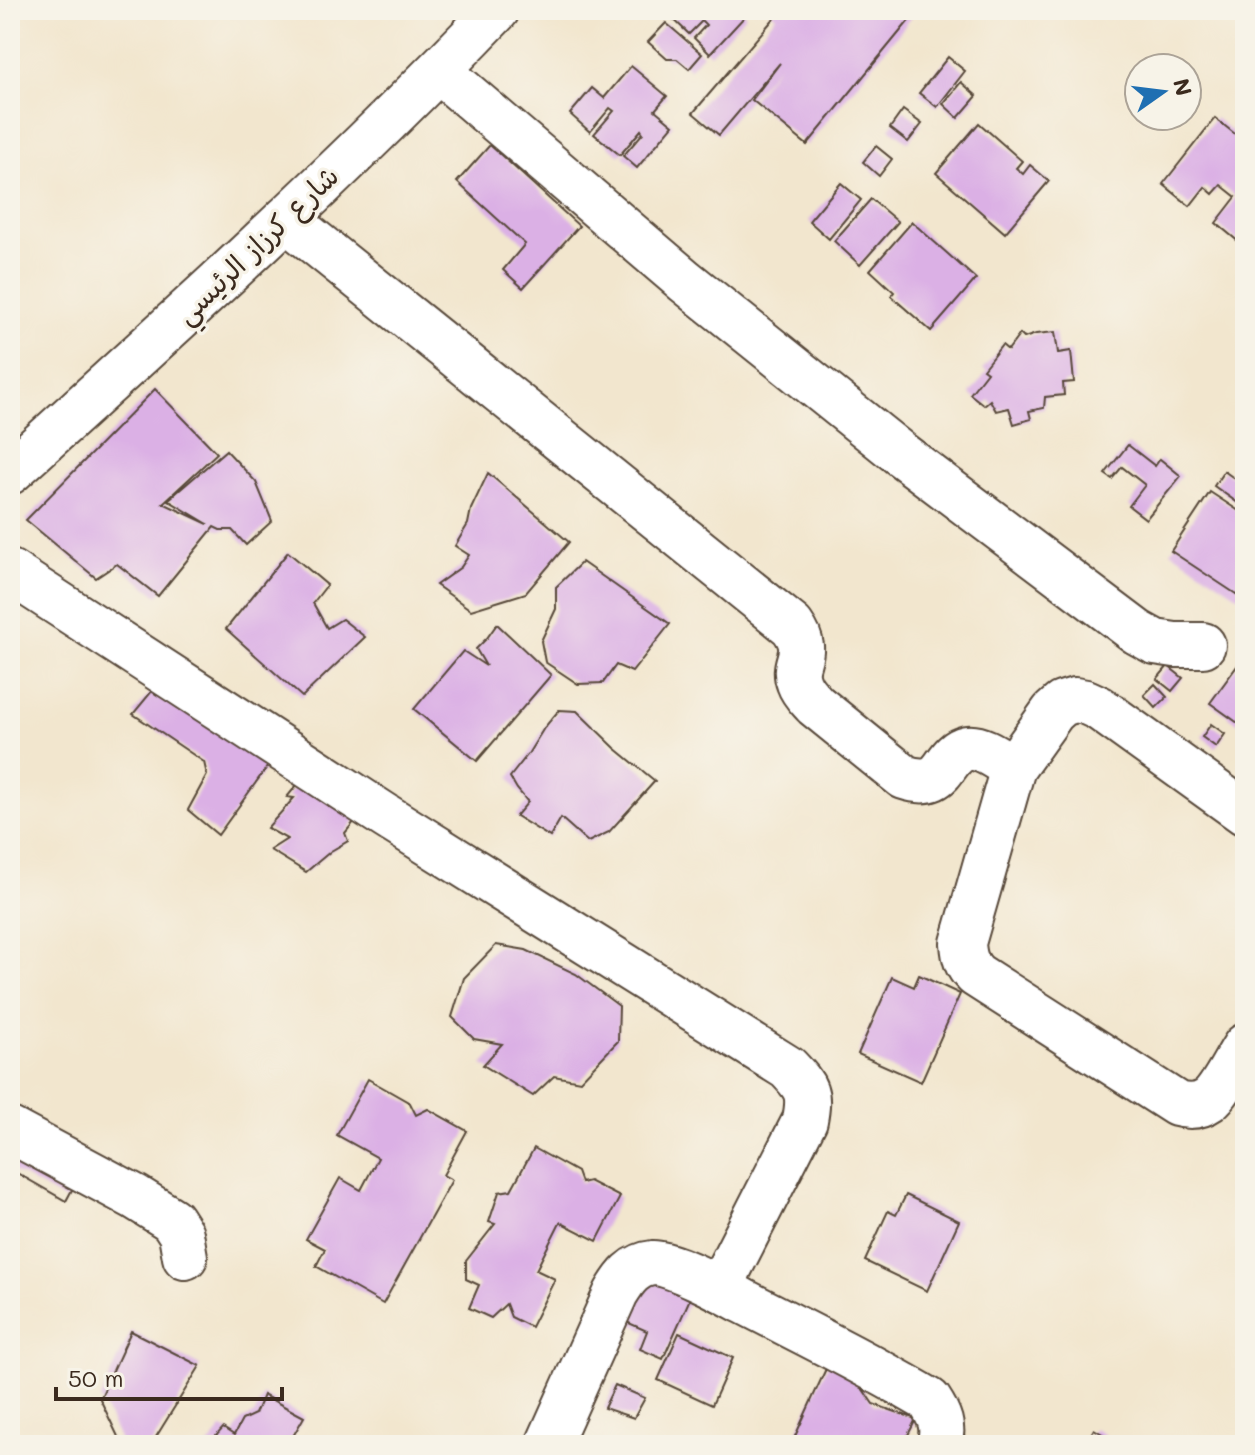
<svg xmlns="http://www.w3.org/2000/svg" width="1255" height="1455" viewBox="0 0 1255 1455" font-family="Mali,'Playpen Sans Arabic',sans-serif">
<rect width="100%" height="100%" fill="#f7f3e8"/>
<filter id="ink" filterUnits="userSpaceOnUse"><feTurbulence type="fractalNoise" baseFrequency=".0125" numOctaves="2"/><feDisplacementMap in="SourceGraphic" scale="16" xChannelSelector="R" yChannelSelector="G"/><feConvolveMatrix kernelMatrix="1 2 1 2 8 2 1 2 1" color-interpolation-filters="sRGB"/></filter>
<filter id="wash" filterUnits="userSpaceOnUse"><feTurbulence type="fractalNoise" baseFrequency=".006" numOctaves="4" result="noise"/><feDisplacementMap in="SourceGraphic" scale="32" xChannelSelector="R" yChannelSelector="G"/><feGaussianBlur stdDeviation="1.8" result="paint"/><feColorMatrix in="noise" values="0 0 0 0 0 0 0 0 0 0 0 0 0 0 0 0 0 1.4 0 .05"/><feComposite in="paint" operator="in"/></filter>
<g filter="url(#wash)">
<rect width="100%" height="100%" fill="#f2e6ce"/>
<g id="blocks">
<g fill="#dbb0e5">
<polygon points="668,10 741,10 746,15 710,54 694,38 706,25 702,21 689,34 666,12"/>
<polygon points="769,10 904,10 912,17 807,145 752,100 780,63 719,135 693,113 776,16"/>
<polygon points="666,23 702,54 689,69 677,59 667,59 648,42"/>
<polygon points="948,57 965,71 937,107 919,93"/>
<polygon points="631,66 667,96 655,110 673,125 637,168 623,156 643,133 641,130 620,155 594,134 614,111 610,108 590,132 570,114 592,88 604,98"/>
<polygon points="961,82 977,96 958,118 943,104"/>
<polygon points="903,110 922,124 908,142 890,128"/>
<polygon points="1215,118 1245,142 1245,247 1216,223 1236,197 1221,185 1213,194 1205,187 1190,206 1163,184"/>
<polygon points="979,123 1022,161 1016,168 1023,174 1030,165 1049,181 1005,233 936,173"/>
<polygon points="490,145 579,226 523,288 503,270 525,244 457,182"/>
<polygon points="876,146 892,159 879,176 863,162"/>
<polygon points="841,183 861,200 829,239 809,221"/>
<polygon points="871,199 898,222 860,265 834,241"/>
<polygon points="912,222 976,279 931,331 891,296 894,292 870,270"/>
<polygon points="1055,332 1058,353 1071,351 1074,382 1063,383 1064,395 1045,397 1044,408 1029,411 1031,419 1014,424 1009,408 996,411 990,400 984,405 970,394 987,372 983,369 1002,345 1008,350 1020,334 1024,338 1036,334"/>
<polygon points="155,389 217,453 163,503 208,524 168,500 226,450 256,482 272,521 246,545 232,530 220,530 214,527 158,596 117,564 96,578 26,520"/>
<polygon points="1128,445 1155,466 1160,459 1181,476 1146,519 1129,506 1145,485 1122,467 1112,479 1105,474"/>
<polygon points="1224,471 1245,486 1245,508 1214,486"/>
<polygon points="488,473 569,542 526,593 471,610 436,585 461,567 469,555 455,546 468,524 471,509"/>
<polygon points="1210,492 1245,515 1245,600 1171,551"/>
<polygon points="288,552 327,585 313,603 327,628 342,619 365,637 302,697 226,629"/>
<polygon points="582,562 670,624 632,672 616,665 603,683 578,684 545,662 541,641 556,609 556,587"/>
<polygon points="497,624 551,675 477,761 414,709 463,651 486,666 476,649 487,638"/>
<polygon points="1240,662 1245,666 1245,728 1210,703"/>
<polygon points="1168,666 1183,678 1172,691 1157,679"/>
<polygon points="1155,684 1167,697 1156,708 1144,695"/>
<polygon points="157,685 275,756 218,835 188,810 207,775 204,762 133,714"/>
<polygon points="559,710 577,711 615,748 655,781 609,832 588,842 561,818 550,837 516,816 528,802 517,789 510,777 528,754 544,728"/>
<polygon points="1211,724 1225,734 1216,747 1202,737"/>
<polygon points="301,780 359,816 345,833 348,841 331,851 306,872 270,850 287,839 267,828 294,798 287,797"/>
<polygon points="496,945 526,950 576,974 619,1006 618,1041 580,1081 554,1076 533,1096 483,1065 502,1044 474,1039 452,1017 464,978"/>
<polygon points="919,975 960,994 921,1082 858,1054 892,977 914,987"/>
<polygon points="368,1079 410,1103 416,1115 428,1109 467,1131 443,1175 452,1180 383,1304 316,1266 325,1249 306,1239 340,1178 361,1190 378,1158 337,1135"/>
<polygon points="10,1136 80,1175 66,1201 10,1169"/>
<polygon points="534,1148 577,1172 581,1183 589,1181 620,1197 597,1241 560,1222 536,1270 555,1279 531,1327 511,1317 506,1304 491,1318 469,1308 479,1285 466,1279 466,1261 495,1224 489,1222 499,1192 511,1190"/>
<polygon points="906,1195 959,1221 927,1291 865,1261 888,1211 896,1215"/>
<polygon points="644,1270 693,1292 663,1359 640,1349 647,1331 622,1320"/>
<polygon points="131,1331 200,1366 151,1445 122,1445 100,1399"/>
<polygon points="679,1333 733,1358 712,1405 658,1380"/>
<polygon points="835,1349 873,1404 916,1419 903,1445 791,1445"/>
<polygon points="615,1385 645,1398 634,1418 604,1408"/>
<polygon points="263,1395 304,1417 288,1445 208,1445 223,1428 234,1435 242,1420 255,1414"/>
<polygon points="1094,1429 1121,1445 1085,1445"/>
</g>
</g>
</g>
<g filter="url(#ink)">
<use href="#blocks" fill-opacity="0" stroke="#564638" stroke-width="2"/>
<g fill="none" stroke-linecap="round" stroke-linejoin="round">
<defs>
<g id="minor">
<polyline points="439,71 685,281 902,455 1137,632 1155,642 1175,645 1203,645"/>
<path d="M286 219 792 626C813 655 790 660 799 683 802 692 809 698 815 705L904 777C949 792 940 754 967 748 981 745 1001 761 1013 768"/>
<path d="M10 472C176 322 342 172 497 10"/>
<path d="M10 572 387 817 788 1068C807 1088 810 1093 805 1120L730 1267 721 1289"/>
<path d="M1245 813 1099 708 1086 702 1075 700 1062 704 1053 712 1013 768 963 943C964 957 966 965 976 975L1177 1104C1188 1107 1199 1107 1209 1100 1221 1091 1236 1059 1245 1046"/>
<polyline points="10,1130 135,1197 172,1220 181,1234 185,1257"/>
<path d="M548 1445 616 1293C625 1278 634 1265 653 1263 671 1262 725 1291 743 1301 805 1333 869 1364 929 1400 939 1415 945 1427 939 1445"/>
</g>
</defs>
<use href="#minor" stroke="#564638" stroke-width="48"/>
<use href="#minor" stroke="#fff" stroke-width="44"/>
</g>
</g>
<g text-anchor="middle" stroke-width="7" stroke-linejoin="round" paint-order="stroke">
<g font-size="28" fill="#3b2a1e" stroke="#f7f3e8">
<text transform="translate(257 245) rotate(-44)" y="10">شارع كرزاز الرئيسي</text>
</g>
</g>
<rect width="1255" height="1455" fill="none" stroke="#f7f3e8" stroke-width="40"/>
<g transform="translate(1163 92) rotate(76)"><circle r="38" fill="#f7f3e8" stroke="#aca397" stroke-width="2"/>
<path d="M0-6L14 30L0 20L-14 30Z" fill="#1f6fb2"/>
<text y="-12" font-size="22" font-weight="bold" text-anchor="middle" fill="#3b2a1e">N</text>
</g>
<path d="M56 1387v12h226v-12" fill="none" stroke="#3b2a1e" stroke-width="4"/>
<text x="68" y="1387" font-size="24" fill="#3b2a1e" stroke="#f7f3e8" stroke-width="6" paint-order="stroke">50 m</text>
</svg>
